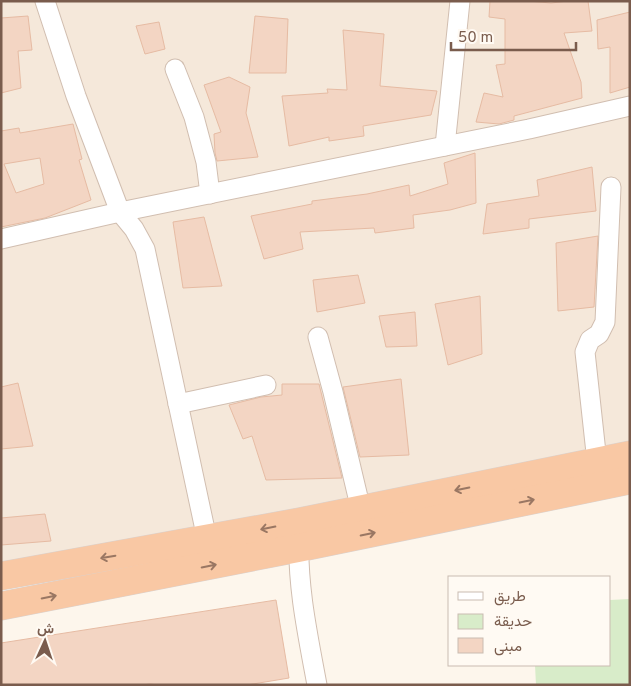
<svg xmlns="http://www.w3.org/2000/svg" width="631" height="686" viewBox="0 0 631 686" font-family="Overpass,Vazirmatn,sans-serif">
<rect width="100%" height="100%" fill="#fdf6ec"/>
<polygon fill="#f5e8da" points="1,1 630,1 630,456 1,586"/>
<polygon fill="#d8ecc9" points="630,599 630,685 536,685 535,665 610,665 610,600"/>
<g fill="#f3d5c3" stroke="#e6bba3" fill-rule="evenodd">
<polygon points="490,1 528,1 551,3 568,1 588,1 592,31 564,33 581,82 582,98 514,116 514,120 499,124 476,122 484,93 503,97 496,65 505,64 505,19 489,17"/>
<polygon points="630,12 630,87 610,93 610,47 598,49 597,20"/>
<polygon points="28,16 32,50 18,51 21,88 1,93 1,18"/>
<polygon points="255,16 288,19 286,73 249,73"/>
<polygon points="159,22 165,49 145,54 136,26"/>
<polygon points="343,30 384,34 380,86 437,91 431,115 363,126 364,136 329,141 329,137 289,146 282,96 328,93 327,89 347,90"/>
<polygon points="229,77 250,87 246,113 258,157 217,161 215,153 214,134 221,132 204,85"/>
<path d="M73 124 82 159 79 160 91 200 45 218 1 227V131L19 128 20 133ZM40 158 44 184 16 193 4 164Z"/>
<polygon points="475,153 476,203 450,210 413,215 414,228 375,233 374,228 300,232 303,249 264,259 251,216 312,204 312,201 367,194 409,185 410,196 448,184 444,163"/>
<polygon points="592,167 596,211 529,219 529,228 483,234 487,204 539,196 537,180"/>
<polygon points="204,217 222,286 183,288 173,222"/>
<polygon points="598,236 594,307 558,311 556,243"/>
<polygon points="358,275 365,303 317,312 313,280"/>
<polygon points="480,296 482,354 448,365 435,304"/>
<polygon points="415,312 417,346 386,347 379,316"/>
<polygon points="401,379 409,455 360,457 343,387"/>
<polygon points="18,383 33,446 1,449 1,387"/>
<polygon points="282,384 319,384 342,478 266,480 252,436 243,439 229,405 261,397 282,395"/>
<polygon points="45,514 51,541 1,545 1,518"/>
<polygon points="276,600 289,678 247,685 158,685 150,684 142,685 1,685 1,643"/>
</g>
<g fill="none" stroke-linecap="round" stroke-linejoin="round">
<defs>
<g id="minor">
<polyline points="45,1 76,96 120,212 134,229 145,249 207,539"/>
<polyline points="175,69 194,117 206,162 210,194"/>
<polyline points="445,146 460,1"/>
<polyline points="1,239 120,212 529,129 630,106"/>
<polyline points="318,337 333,392 361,510"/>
<polyline points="178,404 266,385"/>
<polyline points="597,462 585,352 590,340 599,334 605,322 611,187"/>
<path d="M299 536C297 586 308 636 317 685"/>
</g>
<g id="trunk">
<polyline points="1,576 299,522 630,455"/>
<polyline points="1,606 298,548 630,480"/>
</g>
</defs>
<use href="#minor" stroke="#d1beb0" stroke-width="21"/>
<use href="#trunk" stroke="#dad1cd" stroke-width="29"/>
<use href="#minor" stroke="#fff" stroke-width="19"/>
<use href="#trunk" stroke="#f9c8a4" stroke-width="28"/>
</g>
<defs><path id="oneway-shaft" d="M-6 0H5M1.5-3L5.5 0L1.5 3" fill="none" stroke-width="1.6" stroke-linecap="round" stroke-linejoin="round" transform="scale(1.25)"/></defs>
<g stroke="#9a7763">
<use href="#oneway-shaft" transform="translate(462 489) rotate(168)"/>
<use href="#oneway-shaft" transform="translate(527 501) rotate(-12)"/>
<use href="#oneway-shaft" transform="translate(268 528) rotate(169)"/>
<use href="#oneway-shaft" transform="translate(368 534) rotate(-12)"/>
<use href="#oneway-shaft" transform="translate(108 557) rotate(170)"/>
<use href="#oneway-shaft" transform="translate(209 566) rotate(-11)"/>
<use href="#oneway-shaft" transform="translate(49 597) rotate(-11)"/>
</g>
<rect width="631" height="686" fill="none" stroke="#7a5c4d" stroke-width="5"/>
<rect x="448" y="576" width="162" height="90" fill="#fffaf3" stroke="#cabbb1"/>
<rect x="458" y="592" width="25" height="8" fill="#ffffff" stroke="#cabbb1"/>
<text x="494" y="601" font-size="15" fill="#7a5c4d">طريق</text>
<rect x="458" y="614" width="25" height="15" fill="#d8ecc9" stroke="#cabbb1"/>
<text x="494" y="626" font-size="15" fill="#7a5c4d">حديقة</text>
<rect x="458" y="638" width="25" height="15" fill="#f3d5c3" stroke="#cabbb1"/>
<text x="494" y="651" font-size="15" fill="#7a5c4d">مبنى</text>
<g transform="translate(45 641) rotate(3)" stroke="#fffaf3" stroke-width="4" paint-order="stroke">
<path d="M0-4L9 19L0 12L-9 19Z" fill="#7a5c4d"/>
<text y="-8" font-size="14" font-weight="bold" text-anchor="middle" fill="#7a5c4d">ش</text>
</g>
<path d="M451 42v8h125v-8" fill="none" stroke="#7a5c4d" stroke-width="2.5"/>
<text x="458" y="42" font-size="15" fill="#7a5c4d" stroke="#fffaf3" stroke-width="4" paint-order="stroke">50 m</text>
</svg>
